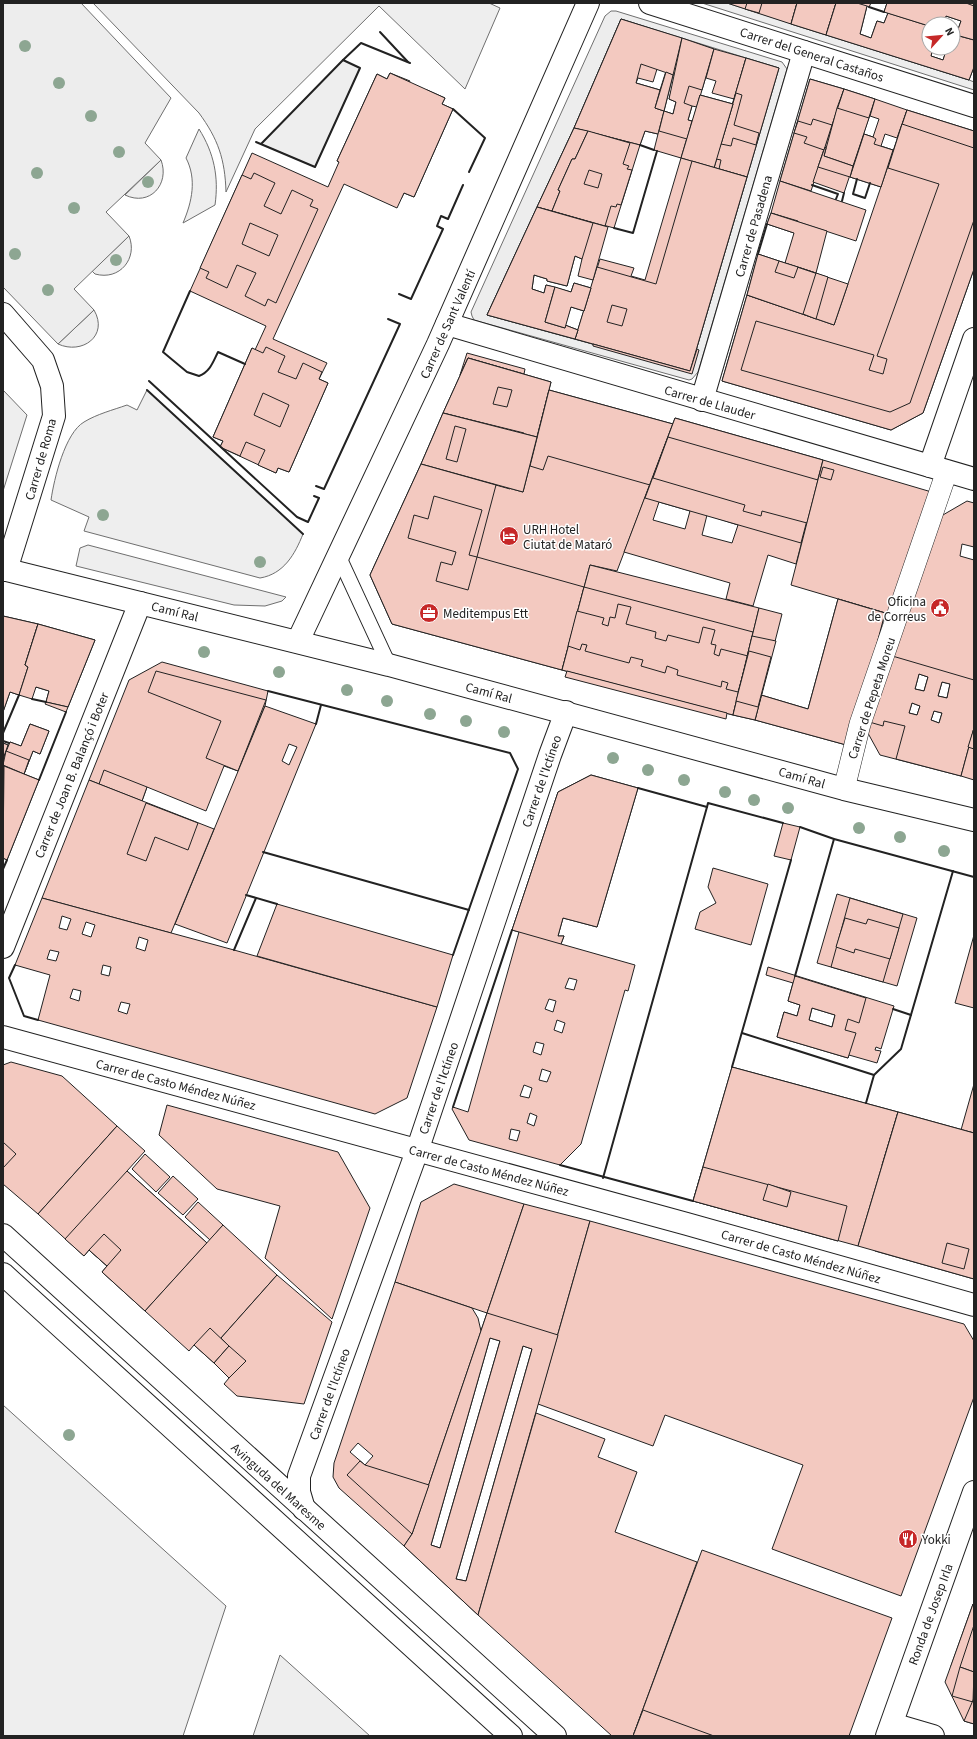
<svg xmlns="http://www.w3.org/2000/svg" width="977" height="1739" viewBox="0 0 977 1739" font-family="'Source Sans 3',sans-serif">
<rect width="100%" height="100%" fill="#fff"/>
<g fill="#eee" stroke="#6f6f6f">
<path d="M93 3H489L500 8 465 89 379 6 255 129 226 192C225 159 218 139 199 113Z"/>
<polygon points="343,60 360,68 315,167 261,144"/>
<path d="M199 129C214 153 219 177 215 205L183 223C192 202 197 179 186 158Z"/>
<path d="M161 160C170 184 150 207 125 195Z"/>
<path d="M129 236C138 258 120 281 95 274L92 271Z"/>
<path d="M94 310C109 336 82 355 58 344Z"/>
<polygon points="3,390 27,415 3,491"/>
<path d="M147 390 303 534C295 554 284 574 260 578L84 531 89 517 51 500C54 479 65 433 84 422 97 414 113 410 127 405L137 410Z"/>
<polygon points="88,545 286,597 282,601 265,606 234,605 76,566 80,548"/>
<polygon points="3,1405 226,1606 183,1736 3,1736"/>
<polygon points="280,1655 370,1736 253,1736"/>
</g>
<g fill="#ededed" stroke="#6f6f6f" fill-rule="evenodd">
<polygon points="3,3 81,3 171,98 145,143 161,160 106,212 129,236 74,289 94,310 58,344 3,287"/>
<polygon points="702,3 727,3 969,80 974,82 974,90"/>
<path d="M616 11 782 62 787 69 698 372 692 379 689 380 481 322 474 320 472 316 471 312 605 16 611 11ZM621 19 746 58 747 177 690 371 487 315 574 128Z"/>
</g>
<g fill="#f3c9c0" stroke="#222" fill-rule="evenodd">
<polygon points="727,3 797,3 791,24"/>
<polygon points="747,3 762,3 759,13 745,9"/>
<polygon points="797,3 836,3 826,35 791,24"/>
<polygon points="797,3 836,3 832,19 796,8"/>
<polygon points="797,3 836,3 826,35 791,24"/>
<path d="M836 3H871L869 7 867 6 860 34 871 38 877 21 884 23 888 13 884 12 887 3H974V67L969 80 826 35ZM946 16 961 21 956 35 959 36 956 46 953 45V48H947L943 60 931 56 933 48H929V24H944Z"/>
<polygon points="836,3 857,3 867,6 860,34 871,38 877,21 884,23 888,13 929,26 929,48 933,48 931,56 943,60 947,48 953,48 953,45 956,46 959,36 974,40 974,67 969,80 826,35"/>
<polygon points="887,3 966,3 974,6 974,40 956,35 961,21 946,16 944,24 929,24 929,26 884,12"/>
<path d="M621 19 714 49 697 107 692 106 688 120 692 121 681 158 654 150 658 134 645 131 640 145 574 128ZM657 69 666 71 660 90 636 83 638 78 653 82ZM673 75H676L669 99 676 102 673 114 664 111Z"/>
<polygon points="621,19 682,38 673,75 641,64 636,83 660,90 655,108 664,111 658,134 645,131 640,145 574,128"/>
<polygon points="682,38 714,49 702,90 689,86 684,103 692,106 688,120 692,121 687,139 659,131 664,111 673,114 676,102 669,99"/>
<polygon points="714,49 746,58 734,99 712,93 716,81 706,78"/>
<polygon points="746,58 779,68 747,177 714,168"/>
<polygon points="746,58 779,68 747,177 719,169 721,160 716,159"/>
<polygon points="666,72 673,75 664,111 655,108"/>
<polygon points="390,73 410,81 402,97 420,105 427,90 445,98 442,104 453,109 414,197 404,193 401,199 382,190 389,175 371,167 364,181 345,173 348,167 337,161 377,74 387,79"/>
<polygon points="390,73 445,98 442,104 453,109 414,197 404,193 397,208 344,184 273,339 327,363 319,379 328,383 289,472 278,468 276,473 220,447 223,441 213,437 252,348 255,350 266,326 190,291 252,153 328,187 339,162 337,161 377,74 387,79"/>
<polygon points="810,79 844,89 814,179 809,178 806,189 780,181"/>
<polygon points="810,79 844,89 811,191 780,181"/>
<polygon points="844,89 875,99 869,118 837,108"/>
<polygon points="844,89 875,99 844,193 813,182"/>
<polygon points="736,93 742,95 734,125 759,133 756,145 733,138 731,146 721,144"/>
<polygon points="700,95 733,104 720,147 688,138"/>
<polygon points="700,95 733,104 714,168 681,158"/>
<polygon points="875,99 907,110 897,138 885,134 881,146 893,150 881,187 850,177 864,134 873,137 879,119 870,116"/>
<polygon points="837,108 869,118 853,166 824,156"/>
<path d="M907 110 974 131V269L923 413 891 430 722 381 747 295 784 308 780 322 804 328 802 332 813 335 814 329 831 333 830 336 870 347 888 297H885L890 280 896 282 900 272 894 270 899 254 903 255 911 231 909 230 914 214 920 216 926 197 931 198 935 186 920 181 919 186 906 183V184L890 179 892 175 886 174ZM874 355 887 359 883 374 869 370Z"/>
<polygon points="907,110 974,131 974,269 923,413 891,430 722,381 747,295 834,325"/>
<polygon points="813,119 832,125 824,150 804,143 807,137 794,133 798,121 811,125"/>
<polygon points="902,124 974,148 974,220 910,403 890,412 741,370 756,321 874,355 869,370 883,374 887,359 877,356 939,184 888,168"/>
<polygon points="574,128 640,145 614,228 537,207"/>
<polygon points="574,128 588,131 575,159 572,159 558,190 560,191 552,211 537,207"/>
<path d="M588 131 630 143 623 164 629 166 627 169 632 170 621 205 617 204 616 207 611 206 605 226 552 211 560 191 558 190 572 159H575ZM589 170 602 174 598 188 584 184Z"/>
<polygon points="864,134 873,137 876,139 874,144 893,150 881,187 850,177"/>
<polygon points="825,147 826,148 824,156 853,166 850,177 818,167"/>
<polygon points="681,158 747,177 690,371 575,339 600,259 634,268 631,276 645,280"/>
<path d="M692 161 747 177 690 371 575 339 597 267 656 284ZM612 305 627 309 622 326 607 322Z"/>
<polygon points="254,173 275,183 264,206 281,214 292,190 313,200 310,206 318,209 276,303 268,299 265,306 245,296 256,273 237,265 227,288 206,278 209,272 200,268 242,175 251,179"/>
<polygon points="780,181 866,210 856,241 771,213"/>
<polygon points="537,207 608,227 593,280 578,276 582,259 575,256 567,286 547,281 547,279 534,275 532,289 544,293 546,285 571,292 574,283 591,288 584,311 571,307 565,325 578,330 575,339 487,315"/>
<polygon points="537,207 593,223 582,259 575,256 567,286 547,281 547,279 534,275 532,289 544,293 546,285 555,287 545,322 565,328 565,325 578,330 575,339 487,315"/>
<polygon points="771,213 798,221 794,233 767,224"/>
<polygon points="771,213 827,231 816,273 785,263 794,233 767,224"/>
<polygon points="250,223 278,235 269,256 242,244"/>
<polygon points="758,254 779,261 775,272 780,273 776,285 792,290 798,267 816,273 803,314 747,295"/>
<polygon points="758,254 848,284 834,325 747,295"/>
<polygon points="779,261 798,267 794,278 775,272"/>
<polygon points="816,273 828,277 816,319 803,314"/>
<polygon points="574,283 591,288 584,311 571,307 565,328 545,322 555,287 571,292"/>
<polygon points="593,344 690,371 697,349 699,350 692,374 593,346"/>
<polygon points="266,347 285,356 278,372 296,379 303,363 322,372 319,379 328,383 289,472 278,468 276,473 258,465 265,450 246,442 240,456 220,447 223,441 213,437 252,348 263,353"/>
<polygon points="467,353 525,369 524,374 468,358 460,375"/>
<polygon points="468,358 551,382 541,421 521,416 516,431 502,427 506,411 491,407 487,424 443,413"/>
<polygon points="468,358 551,382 537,437 443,413"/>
<polygon points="498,387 512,390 507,407 493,404"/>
<polygon points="549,390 673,424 617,571 590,565 562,670 392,624 370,575 421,464 523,492"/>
<polygon points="549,390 673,424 650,485 548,456 543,470 530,466"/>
<polygon points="263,393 289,405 280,427 254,415"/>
<path d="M443 413 524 433 510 489 421 464ZM468 440 482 443 479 457 465 453Z"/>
<polygon points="443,413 537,437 523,492 421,464"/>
<path d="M675 418 823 460 796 564 768 555 753 606 726 599 730 583 624 552ZM659 502 690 511 685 529 653 520ZM707 515 738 525 732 543 702 535Z"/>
<polygon points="675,418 823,460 801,543 645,498"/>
<polygon points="455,426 466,429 457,462 446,459"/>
<polygon points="668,437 818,480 807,523 762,511 761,516 743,511 745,505 653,478"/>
<polygon points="823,460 935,493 889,614 791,585"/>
<polygon points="421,464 496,485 477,557 584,587 562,670 392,624 370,575"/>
<polygon points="823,467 834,470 831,480 820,477"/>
<polygon points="434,496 482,510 469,555 477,557 468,590 436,581 441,562 452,565 456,552 408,538 414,515 428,519"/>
<path d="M967 501 974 503V547L962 544 960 556 974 560V728L961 776 880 755 864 726 936 519ZM919 674 928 677 924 691 915 689ZM942 682 950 684 947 698 938 696ZM912 703 920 706 917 715 909 713ZM934 711 942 713 939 723 931 720Z"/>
<polygon points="590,565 759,608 733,715 562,670"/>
<polygon points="584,587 753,632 733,715 562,670"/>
<path d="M838 599 885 613 850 746 755 720 761 695 808 709ZM845 640 857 643 848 678 835 675Z"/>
<polygon points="838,599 885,613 850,746 755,720 761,695 808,709"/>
<polygon points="618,604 631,607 626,624 656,632 655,638 666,641 668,635 699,643 703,627 715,630 711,644 716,645 714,654 719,656 721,649 748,656 738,692 726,689 728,683 722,681 721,687 677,675 678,670 667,666 665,673 641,666 643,660 631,657 629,663 585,651 587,645 582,644 580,650 568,646 577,611 604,618 602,624 608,626 610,617 615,618"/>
<polygon points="759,608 782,614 755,720 733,715"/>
<polygon points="3,616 38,624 25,665 28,667 19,695 10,692 3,712"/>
<polygon points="3,616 38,624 25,665 28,667 19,695 10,692 3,712"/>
<polygon points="38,624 95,640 68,707 46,702 49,691 36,687 36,688 31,687 36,669 25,665"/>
<polygon points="38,624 95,640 68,707 46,702 49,691 36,687 32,699 19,695 28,667 25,665"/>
<polygon points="752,636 776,641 755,720 733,715"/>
<polygon points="749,651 771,657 758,707 736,701"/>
<path d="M889 655 974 680V728L961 776 896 759 905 726 884 721 883 726 866 721ZM919 674 928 677 924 691 915 689ZM942 682 950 684 947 698 938 696ZM912 703 920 706 917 715 909 713ZM934 711 942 713 939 723 931 720Z"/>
<polygon points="162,662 268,691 265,706 238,771 224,766 206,811 147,787 142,801 89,780 129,680"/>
<polygon points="156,671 266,700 238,771 206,758 221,721 148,692"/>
<polygon points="567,671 727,713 726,719 565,677"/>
<polygon points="46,702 68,707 66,712 45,704"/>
<path d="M265 706 316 724 227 943 175 924ZM289 744 297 747 289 765 282 761Z"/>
<polygon points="30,724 49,731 40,754 33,751 24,774 3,765 3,759 10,742 21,746"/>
<polygon points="30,724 49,731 40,754 33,751 24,774 39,780 7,860 3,858 3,759 10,742 21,746"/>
<polygon points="974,728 974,780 961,776"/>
<polygon points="974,728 974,749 968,747"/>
<polygon points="3,743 8,745 3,759"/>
<polygon points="3,743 8,745 3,759"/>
<polygon points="6,751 29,760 24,774 3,765"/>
<polygon points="4,766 39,780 7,860 3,858"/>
<polygon points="104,770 147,787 142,801 99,784"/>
<path d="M591 775 638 788 597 927 563 918 558 936H564L561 944 635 965 628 991 625 990 581 1144 560 1165 469 1140 452 1109 453 1107 468 1112 519 932 512 930 558 792ZM569 978 577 980 574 990 565 988ZM549 999 556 1001 553 1012 545 1009ZM557 1020 565 1023 562 1033 554 1030ZM536 1042 544 1044 541 1055 533 1052ZM542 1069 551 1072 547 1082 539 1080ZM524 1085 532 1088 529 1098 520 1096ZM530 1113 537 1116 534 1126 527 1123ZM511 1129 520 1131 517 1141 509 1139Z"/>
<polygon points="591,775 638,788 597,927 563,918 558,936 564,936 561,944 512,930 558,792"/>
<polygon points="89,780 214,829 171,933 42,898"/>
<polygon points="146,803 198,823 188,850 155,837 146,861 127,854"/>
<polygon points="783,823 800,827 791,860 774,856"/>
<polygon points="713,868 768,884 751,945 695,929 700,912 716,903 708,887"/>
<polygon points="837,894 917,918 897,986 817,963"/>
<path d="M42 898 234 950 437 1007 407 1098 375 1114 38 1020 50 975 15 965ZM62 916 71 919 67 930 59 928ZM86 922 95 925 91 937 82 934ZM139 937 148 940 145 951 136 948ZM50 950 59 952 56 961 47 959ZM103 965 111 967 109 976 101 974ZM73 989 81 991 79 1001 70 998ZM121 1002 130 1004 127 1014 118 1011Z"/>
<polygon points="850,898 903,914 883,982 831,967"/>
<polygon points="277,904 453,955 437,1007 257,956"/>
<polygon points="845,918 866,924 868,919 899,928 890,959 855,949 854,953 836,947"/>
<polygon points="974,935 974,1008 955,1003"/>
<path d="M768 967 894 1006 881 1049 876 1047 875 1050 881 1051 877 1063 849 1055 848 1058 777 1037 784 1012 797 1016 800 1005 788 1001 793 983 766 975ZM812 1008 835 1015 832 1027 809 1020Z"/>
<path d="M795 976 866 998 859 1023 848 1019 845 1030 856 1033 848 1058 777 1037 784 1012 797 1016 800 1005 788 1001ZM812 1008 835 1015 832 1027 809 1020Z"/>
<polygon points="11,1062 62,1076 117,1126 38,1214 3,1184 3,1065"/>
<polygon points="732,1067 898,1112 882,1165 860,1159 838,1241 693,1201"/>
<polygon points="732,1067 898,1112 858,1246 693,1201"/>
<polygon points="974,1084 974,1133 961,1130"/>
<polygon points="167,1105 338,1152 370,1208 332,1319 265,1258 280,1206 217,1189 159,1135"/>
<polygon points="898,1112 974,1133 974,1279 875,1251 898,1170 882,1165"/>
<polygon points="898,1112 974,1133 974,1279 858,1246"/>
<polygon points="117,1126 145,1151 127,1171 207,1243 145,1311 102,1272 107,1266 89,1250 84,1256 38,1214"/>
<polygon points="3,1142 16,1154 3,1168"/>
<polygon points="145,1154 170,1177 156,1192 132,1169"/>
<polygon points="703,1167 847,1206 838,1241 693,1201"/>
<polygon points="127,1171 207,1243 145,1311 102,1272 107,1266 89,1250 84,1256 65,1239"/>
<polygon points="173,1176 198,1199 183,1215 158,1193"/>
<polygon points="454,1184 524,1204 487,1313 395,1282 421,1202"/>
<polygon points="768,1184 791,1192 787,1207 763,1200"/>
<polygon points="198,1202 223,1225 210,1240 185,1217"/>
<path d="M524 1204 590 1221 478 1615 404 1546 412 1534ZM490 1338 500 1341 440 1548 431 1545ZM523 1346 532 1349 466 1581 456 1579Z"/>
<polygon points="590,1221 964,1324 974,1341 974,1397 901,1596 772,1549 803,1465 665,1415 653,1446 538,1404"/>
<polygon points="223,1225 277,1275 221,1338 229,1346 214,1363 194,1345 189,1351 145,1311"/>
<polygon points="104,1234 121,1250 107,1266 89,1250"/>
<polygon points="947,1243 969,1249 964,1269 942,1263"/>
<polygon points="277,1275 332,1322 304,1404 237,1396 224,1384 229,1378 214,1363 229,1346 221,1338"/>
<path d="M395 1282 472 1308 478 1318 481 1331 412 1534 404 1546 339 1488 333 1477 334 1463ZM358 1443 373 1456 365 1465 350 1452Z"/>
<path d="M487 1313 558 1335 478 1615 404 1546 412 1534ZM490 1338 500 1341 440 1548 431 1545ZM523 1346 532 1349 466 1581 456 1579Z"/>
<polygon points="210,1328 229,1346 214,1363 194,1345"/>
<polygon points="229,1346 246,1361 229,1378 214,1363"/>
<polygon points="536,1413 605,1439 598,1457 637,1472 615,1532 697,1562 633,1736 612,1736 478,1615"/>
<polygon points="360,1461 365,1465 429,1485 412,1534 347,1475"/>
<polygon points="702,1550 892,1618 849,1736 633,1736"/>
<polygon points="973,1604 974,1625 959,1669 951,1666"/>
<polygon points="973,1604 974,1605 974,1724 964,1721 945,1682"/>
<polygon points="974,1625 974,1672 960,1667"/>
<polygon points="960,1667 974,1672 973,1702 952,1696"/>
<polygon points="974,1698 974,1724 964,1721"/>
<polygon points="643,1710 714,1736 633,1736"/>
</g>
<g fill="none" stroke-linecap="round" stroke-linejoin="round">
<defs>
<polyline id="service" points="339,557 389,665"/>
<polyline id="pedestrian" points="844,789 860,724 947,471"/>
<g id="minor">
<polyline points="650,3 974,106"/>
<polyline points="3,314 43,360 52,386 54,416 6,570"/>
<polyline points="447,324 974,479"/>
<polyline points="702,400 804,52"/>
<polyline points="930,466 974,339"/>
<polyline points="3,569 389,665 844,789 974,820"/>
<polyline points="298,641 438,344 588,3"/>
<polyline points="3,947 140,603"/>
<polyline points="3,1037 687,1224 974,1305"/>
<polyline points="304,1509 299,1492 299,1476 417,1151 550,755 566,712"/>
<polyline points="892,1724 933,1736"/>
<polyline points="887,1736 974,1492"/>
</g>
<g id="primary">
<polyline points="3,1235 555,1736"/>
<polyline points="3,1274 511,1736"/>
</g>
</defs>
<use href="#service" stroke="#222" stroke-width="16"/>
<use href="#pedestrian" stroke="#222" stroke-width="22"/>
<use href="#minor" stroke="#222" stroke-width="24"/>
<use href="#primary" stroke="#222" stroke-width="24"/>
<use href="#service" stroke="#fff" stroke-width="14"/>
<use href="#pedestrian" stroke="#fff" stroke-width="21"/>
<use href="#minor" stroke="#fff" stroke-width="22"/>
<use href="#primary" stroke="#fff" stroke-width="22"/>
<g stroke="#222" stroke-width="2">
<polyline points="869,7 884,12"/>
<polyline points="380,32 408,62"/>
<polyline points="453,109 485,138 469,172"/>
<polyline points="256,142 315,167 360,68 343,60 361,43 410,63"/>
<polyline points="261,144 343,60"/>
<polyline points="640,145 654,150"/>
<polyline points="857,179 853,194 865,198 870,183"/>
<polyline points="812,185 838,194 836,199"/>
<polyline points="842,201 844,193"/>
<polyline points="614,228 633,233 657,151"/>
<polyline points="758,254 767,224"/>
<path d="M190 291 163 352 187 372 199 376C210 372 213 362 218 352L245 364"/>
<polyline points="399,294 411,299 443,229 437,226 441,216 448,219 463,185"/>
<polyline points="149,381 297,517 308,522 319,498 314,496"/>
<polyline points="147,390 303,534"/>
<polyline points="316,486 324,489 400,324 388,319"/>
<polyline points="268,691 510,753 518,769 453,955"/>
<polyline points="32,699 46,702"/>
<polyline points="316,724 321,705"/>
<polyline points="3,733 19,695"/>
<polyline points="3,741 9,743"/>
<polyline points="39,780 66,712"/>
<polyline points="638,788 707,807 708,803 783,823"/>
<polyline points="800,827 834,839 974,877"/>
<polyline points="263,852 469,910"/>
<polyline points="3,869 7,860"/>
<polyline points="246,895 277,904"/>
<polyline points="234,950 256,898"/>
<polyline points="15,965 9,978 24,1016 38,1020"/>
<polyline points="795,976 834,839"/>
<polyline points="893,1009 911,1015"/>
<polyline points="742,1033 874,1075 866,1103"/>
<polyline points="732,1067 791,860"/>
<polyline points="874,1075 901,1049 953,871"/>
<polyline points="453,1107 512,930"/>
<polyline points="560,1165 693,1201"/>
<polyline points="603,1178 707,807"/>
</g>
</g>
<g fill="#8da692">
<circle cx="25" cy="46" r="6"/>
<circle cx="59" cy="83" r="6"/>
<circle cx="91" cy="116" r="6"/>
<circle cx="119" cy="152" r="6"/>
<circle cx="37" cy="173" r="6"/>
<circle cx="148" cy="182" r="6"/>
<circle cx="74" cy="208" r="6"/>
<circle cx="15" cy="254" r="6"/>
<circle cx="116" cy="260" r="6"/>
<circle cx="48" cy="290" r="6"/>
<circle cx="103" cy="515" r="6"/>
<circle cx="260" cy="562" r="6"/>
<circle cx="204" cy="652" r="6"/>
<circle cx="279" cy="672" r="6"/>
<circle cx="347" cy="690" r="6"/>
<circle cx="387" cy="701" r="6"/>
<circle cx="430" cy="714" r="6"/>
<circle cx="466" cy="721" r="6"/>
<circle cx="504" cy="732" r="6"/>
<circle cx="613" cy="758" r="6"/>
<circle cx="648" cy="770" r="6"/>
<circle cx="684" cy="780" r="6"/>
<circle cx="725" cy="792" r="6"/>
<circle cx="754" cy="800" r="6"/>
<circle cx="788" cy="808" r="6"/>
<circle cx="859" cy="828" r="6"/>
<circle cx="900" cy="837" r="6"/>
<circle cx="944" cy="851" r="6"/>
<circle cx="69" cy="1435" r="6"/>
</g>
<defs>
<symbol id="hotel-disc" viewBox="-11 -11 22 22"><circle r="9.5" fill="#c62828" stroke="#fff"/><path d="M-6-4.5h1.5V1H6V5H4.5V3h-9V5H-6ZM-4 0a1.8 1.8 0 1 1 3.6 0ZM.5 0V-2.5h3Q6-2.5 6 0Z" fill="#fff"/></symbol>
<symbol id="civic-disc" viewBox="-11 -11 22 22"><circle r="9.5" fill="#c62828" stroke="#fff"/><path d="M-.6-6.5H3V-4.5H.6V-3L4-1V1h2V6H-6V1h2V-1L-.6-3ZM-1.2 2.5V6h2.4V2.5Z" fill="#fff"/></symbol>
<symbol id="office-disc" viewBox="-11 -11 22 22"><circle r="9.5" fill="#c62828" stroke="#fff"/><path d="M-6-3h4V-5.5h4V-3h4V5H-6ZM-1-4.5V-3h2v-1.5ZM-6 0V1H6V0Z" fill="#fff"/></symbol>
<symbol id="restaurant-disc" viewBox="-11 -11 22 22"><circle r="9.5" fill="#c62828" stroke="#fff"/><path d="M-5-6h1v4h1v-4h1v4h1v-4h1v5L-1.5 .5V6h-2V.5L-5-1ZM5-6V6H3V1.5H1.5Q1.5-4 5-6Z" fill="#fff"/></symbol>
</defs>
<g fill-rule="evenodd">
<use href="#hotel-disc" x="498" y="525" width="22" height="22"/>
<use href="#civic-disc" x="929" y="597" width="22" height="22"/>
<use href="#office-disc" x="418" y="602" width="22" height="22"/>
<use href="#restaurant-disc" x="897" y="1528" width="22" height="22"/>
</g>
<g text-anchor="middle" stroke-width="3" stroke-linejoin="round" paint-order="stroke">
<g font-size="13" fill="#222" stroke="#fff">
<text transform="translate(812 54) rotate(18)" y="5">Carrer del General Castaños</text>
<text transform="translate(753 226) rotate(-74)" y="5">Carrer de Pasadena</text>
<text transform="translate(447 324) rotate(-66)" y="5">Carrer de Sant Valentí</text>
<text transform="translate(710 402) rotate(16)" y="5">Carrer de Llauder</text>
<text transform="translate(40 459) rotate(-74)" y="5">Carrer de Roma</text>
<text transform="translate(175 611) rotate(14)" y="5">Camí Ral</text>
<text transform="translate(489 692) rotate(15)" y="5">Camí Ral</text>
<text transform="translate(871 698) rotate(-72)" y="5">Carrer de Pepeta Moreu</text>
<text transform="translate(71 775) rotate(-68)" y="5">Carrer de Joan B. Balançó i Boter</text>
<text transform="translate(802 777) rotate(16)" y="5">Camí Ral</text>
<text transform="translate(541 781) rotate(-71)" y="5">Carrer de l'Ictíneo</text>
<text transform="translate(176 1084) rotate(15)" y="5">Carrer de Casto Méndez Núñez</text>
<text transform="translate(438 1088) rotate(-71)" y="5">Carrer de l'Ictíneo</text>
<text transform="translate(489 1170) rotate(15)" y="5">Carrer de Casto Méndez Núñez</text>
<text transform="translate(801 1256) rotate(16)" y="5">Carrer de Casto Méndez Núñez</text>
<text transform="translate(329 1394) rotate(-70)" y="5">Carrer de l'Ictíneo</text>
<text transform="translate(279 1486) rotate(42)" y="5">Avinguda del Maresme</text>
<text transform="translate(930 1614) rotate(-70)" y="5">Ronda de Josep Irla</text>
</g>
<g font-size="13" fill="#222" stroke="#fff" text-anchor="start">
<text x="523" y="534">URH Hotel<tspan x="523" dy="15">Ciutat de Mataró</tspan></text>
<text x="926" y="606" text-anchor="end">Oficina<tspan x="926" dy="15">de Correus</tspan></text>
<text x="443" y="618">Meditempus Ett</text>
<text x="922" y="1544">Yokki</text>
</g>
</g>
<rect width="977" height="1739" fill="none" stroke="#222222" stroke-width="8"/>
<g transform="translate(941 36) rotate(63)"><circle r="19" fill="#ffffff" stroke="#a7a7a7"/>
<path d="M0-3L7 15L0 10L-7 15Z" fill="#c62828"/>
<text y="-6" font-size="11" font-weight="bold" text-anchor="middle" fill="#222222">N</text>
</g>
</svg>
